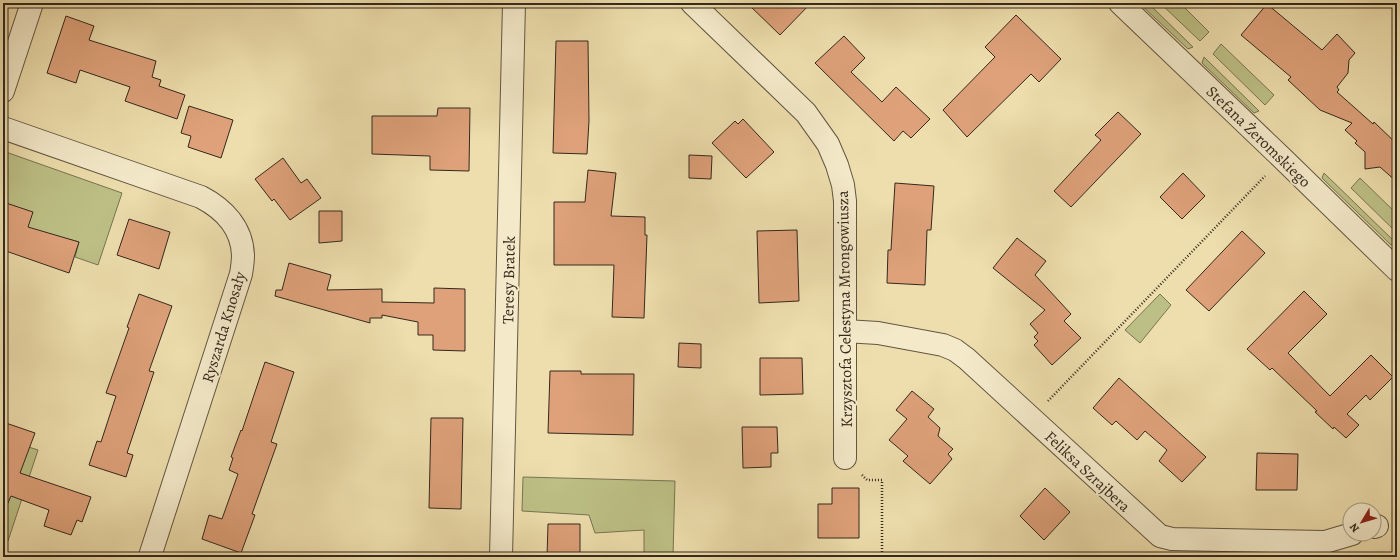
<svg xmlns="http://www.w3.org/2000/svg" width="1400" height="560" viewBox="0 0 1400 560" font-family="Alegreya,serif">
<rect width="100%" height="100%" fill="#eedead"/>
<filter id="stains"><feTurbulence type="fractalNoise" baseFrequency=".005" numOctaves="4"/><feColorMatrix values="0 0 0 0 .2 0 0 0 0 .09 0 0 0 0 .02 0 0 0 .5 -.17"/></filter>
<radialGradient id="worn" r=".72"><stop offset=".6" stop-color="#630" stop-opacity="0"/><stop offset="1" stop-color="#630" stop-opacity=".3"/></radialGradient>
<g fill="#bdc086" stroke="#787452">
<polygon points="1139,3 1148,3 1193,47 1188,49"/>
<polygon points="1160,3 1180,3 1209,32 1200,41"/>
<polygon points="1221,44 1274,95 1265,105 1213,54"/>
<polygon points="1204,57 1259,111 1254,113 1202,63"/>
<polygon points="3,151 122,193 98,265 75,257 79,242 64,238 23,240 3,203"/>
<polygon points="1324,173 1395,242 1391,245 1322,178"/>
<polygon points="1360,178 1397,214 1397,233 1351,188"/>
<polygon points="1160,294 1171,305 1140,343 1125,330"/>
<polygon points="13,442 38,450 8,541 3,539 3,456"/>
<polygon points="523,477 675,481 673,556 644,555 644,530 595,533 589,515 522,511"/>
</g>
<g fill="#dea17a" stroke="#34291d">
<polygon points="747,3 811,3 780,35"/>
<polygon points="1267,4 1322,50 1337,34 1355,53 1349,60 1348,73 1337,87 1339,90 1337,92 1373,124 1374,122 1397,144 1397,182 1380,167 1365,169 1365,152 1355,143 1357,141 1345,130 1352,123 1320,110 1288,80 1291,77 1241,35"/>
<polygon points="1016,15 1061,59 1039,82 1031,74 967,137 943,110 995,57 985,47"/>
<polygon points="66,16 94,26 89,40 156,61 152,77 161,80 159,86 185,95 177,119 125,101 130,87 80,70 76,83 47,73"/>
<polygon points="844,36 865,58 851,72 882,102 896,87 930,119 911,138 903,131 894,141 815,63"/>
<polygon points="556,41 588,41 589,121 587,154 553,153"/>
<polygon points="189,106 233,120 221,158 188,147 191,136 181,133"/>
<polygon points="438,108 470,108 469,171 430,170 430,156 372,154 372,116 437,116"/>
<polygon points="1118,112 1141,134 1071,207 1054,191 1101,140 1095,135"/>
<polygon points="743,119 774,152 746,178 712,143 735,121 738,124"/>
<polygon points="689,155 712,156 711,179 689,178"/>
<polygon points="283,158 301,183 307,179 321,198 290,220 274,199 272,201 255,179"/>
<polygon points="588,170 616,173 611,216 645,217 645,235 647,235 644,318 612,317 614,265 554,265 554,202 585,202"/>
<polygon points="1183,173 1205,196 1182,219 1160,197"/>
<polygon points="895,183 934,186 931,230 927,230 925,285 887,283 888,250 891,250"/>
<polygon points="3,202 33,212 28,227 79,242 69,273 3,250"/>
<polygon points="319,211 342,211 342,241 319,243"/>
<polygon points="129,219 170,232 159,269 117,255"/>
<polygon points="797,230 799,301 759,303 757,231"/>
<polygon points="1242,231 1265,253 1209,311 1186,290"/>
<polygon points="1017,238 1046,261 1035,275 1071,314 1064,321 1081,338 1052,365 1034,345 1038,341 1034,337 1038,333 1030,324 1045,310 993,268"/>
<polygon points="289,263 331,275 327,290 382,289 382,302 434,303 434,288 465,289 465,351 433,350 433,335 418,335 418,322 382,315 382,318 370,318 370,323 275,296 276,290 282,290"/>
<polygon points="1304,291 1327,314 1288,353 1330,396 1371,355 1393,377 1370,400 1366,395 1347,414 1359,425 1346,438 1334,427 1333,429 1315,412 1317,411 1272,368 1270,370 1247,349"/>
<polygon points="139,294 172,306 149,371 154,372 127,453 133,455 126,477 89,465 97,441 101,442 116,396 106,393 129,328 127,327"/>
<polygon points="679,343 701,344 701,368 678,367"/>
<polygon points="760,358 802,358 803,394 760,395"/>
<polygon points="265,362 294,372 271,442 277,444 252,514 255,515 241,553 202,539 209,515 222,519 238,474 229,470 233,458 231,457 241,430 242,431"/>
<polygon points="550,371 581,371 581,374 634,374 633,435 548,433"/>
<polygon points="1119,378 1206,457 1182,482 1159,461 1167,450 1145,431 1137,440 1116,421 1112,425 1093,408"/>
<polygon points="912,391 934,409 928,417 940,428 938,436 953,449 948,454 952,459 930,484 903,461 908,456 889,440 907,419 896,410"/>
<polygon points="431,418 463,418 461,509 429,508"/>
<polygon points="3,422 35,433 20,473 91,497 82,522 77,520 71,535 44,526 49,510 11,496 4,512 3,512"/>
<polygon points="742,427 777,427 778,453 771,453 771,467 743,468"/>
<polygon points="1257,453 1298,454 1297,490 1256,490"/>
<polygon points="832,488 859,488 859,538 818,538 818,504 832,504"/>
<polygon points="1045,488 1070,512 1044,540 1020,516"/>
<polygon points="548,524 580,524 580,557 547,557"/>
</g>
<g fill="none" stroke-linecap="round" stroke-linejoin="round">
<defs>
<g id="minor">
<polyline points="692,3 806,113 828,144 837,165 843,185 845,201 845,458"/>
<polyline points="1120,3 1282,158 1397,270"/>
<polyline points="3,91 32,3"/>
<path d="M3 128 201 197C224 209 242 228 243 255 243 262 242 268 241 274L150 556"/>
<polyline points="845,331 878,333 943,345 955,350 967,359 1160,536 1172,539 1325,542 1352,534"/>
<polyline points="1374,527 1377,526"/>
<polyline points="501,557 514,3"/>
</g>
</defs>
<use href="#minor" stroke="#625641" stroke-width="24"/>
<g stroke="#34291d" stroke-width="2.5" stroke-dasharray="1 2" stroke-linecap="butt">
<polyline points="1048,401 1265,176"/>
<polyline points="862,475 867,480 882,480 882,557"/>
</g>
<use href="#minor" stroke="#f4eaca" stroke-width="22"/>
</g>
<g text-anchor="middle" stroke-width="4" stroke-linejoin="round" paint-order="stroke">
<g font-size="16" fill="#34291d" stroke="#f4eaca">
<text transform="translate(1259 136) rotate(44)" y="6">Stefana Żeromskiego</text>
<text transform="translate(508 280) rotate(-89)" y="6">Teresy Bratek</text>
<text transform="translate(844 309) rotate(-91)" y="6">Krzysztofa Celestyna Mrongowiusza</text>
<text transform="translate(223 327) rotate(-73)" y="6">Ryszarda Knosały</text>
<text transform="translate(1088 471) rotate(43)" y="6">Feliksa Szrajbera</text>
</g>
</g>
<rect width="1400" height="560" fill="none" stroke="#eedead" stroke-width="16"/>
<rect x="4" y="4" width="1392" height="552" fill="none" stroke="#34291d" stroke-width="2"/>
<rect x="8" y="8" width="1384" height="544" fill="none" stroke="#34291d"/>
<g transform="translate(1362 522) rotate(232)"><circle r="19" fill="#f4eaca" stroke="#a79d85"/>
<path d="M0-3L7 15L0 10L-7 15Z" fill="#8f2418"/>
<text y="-6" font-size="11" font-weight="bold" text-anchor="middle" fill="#34291d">N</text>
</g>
<rect width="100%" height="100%" filter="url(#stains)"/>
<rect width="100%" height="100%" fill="url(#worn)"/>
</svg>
